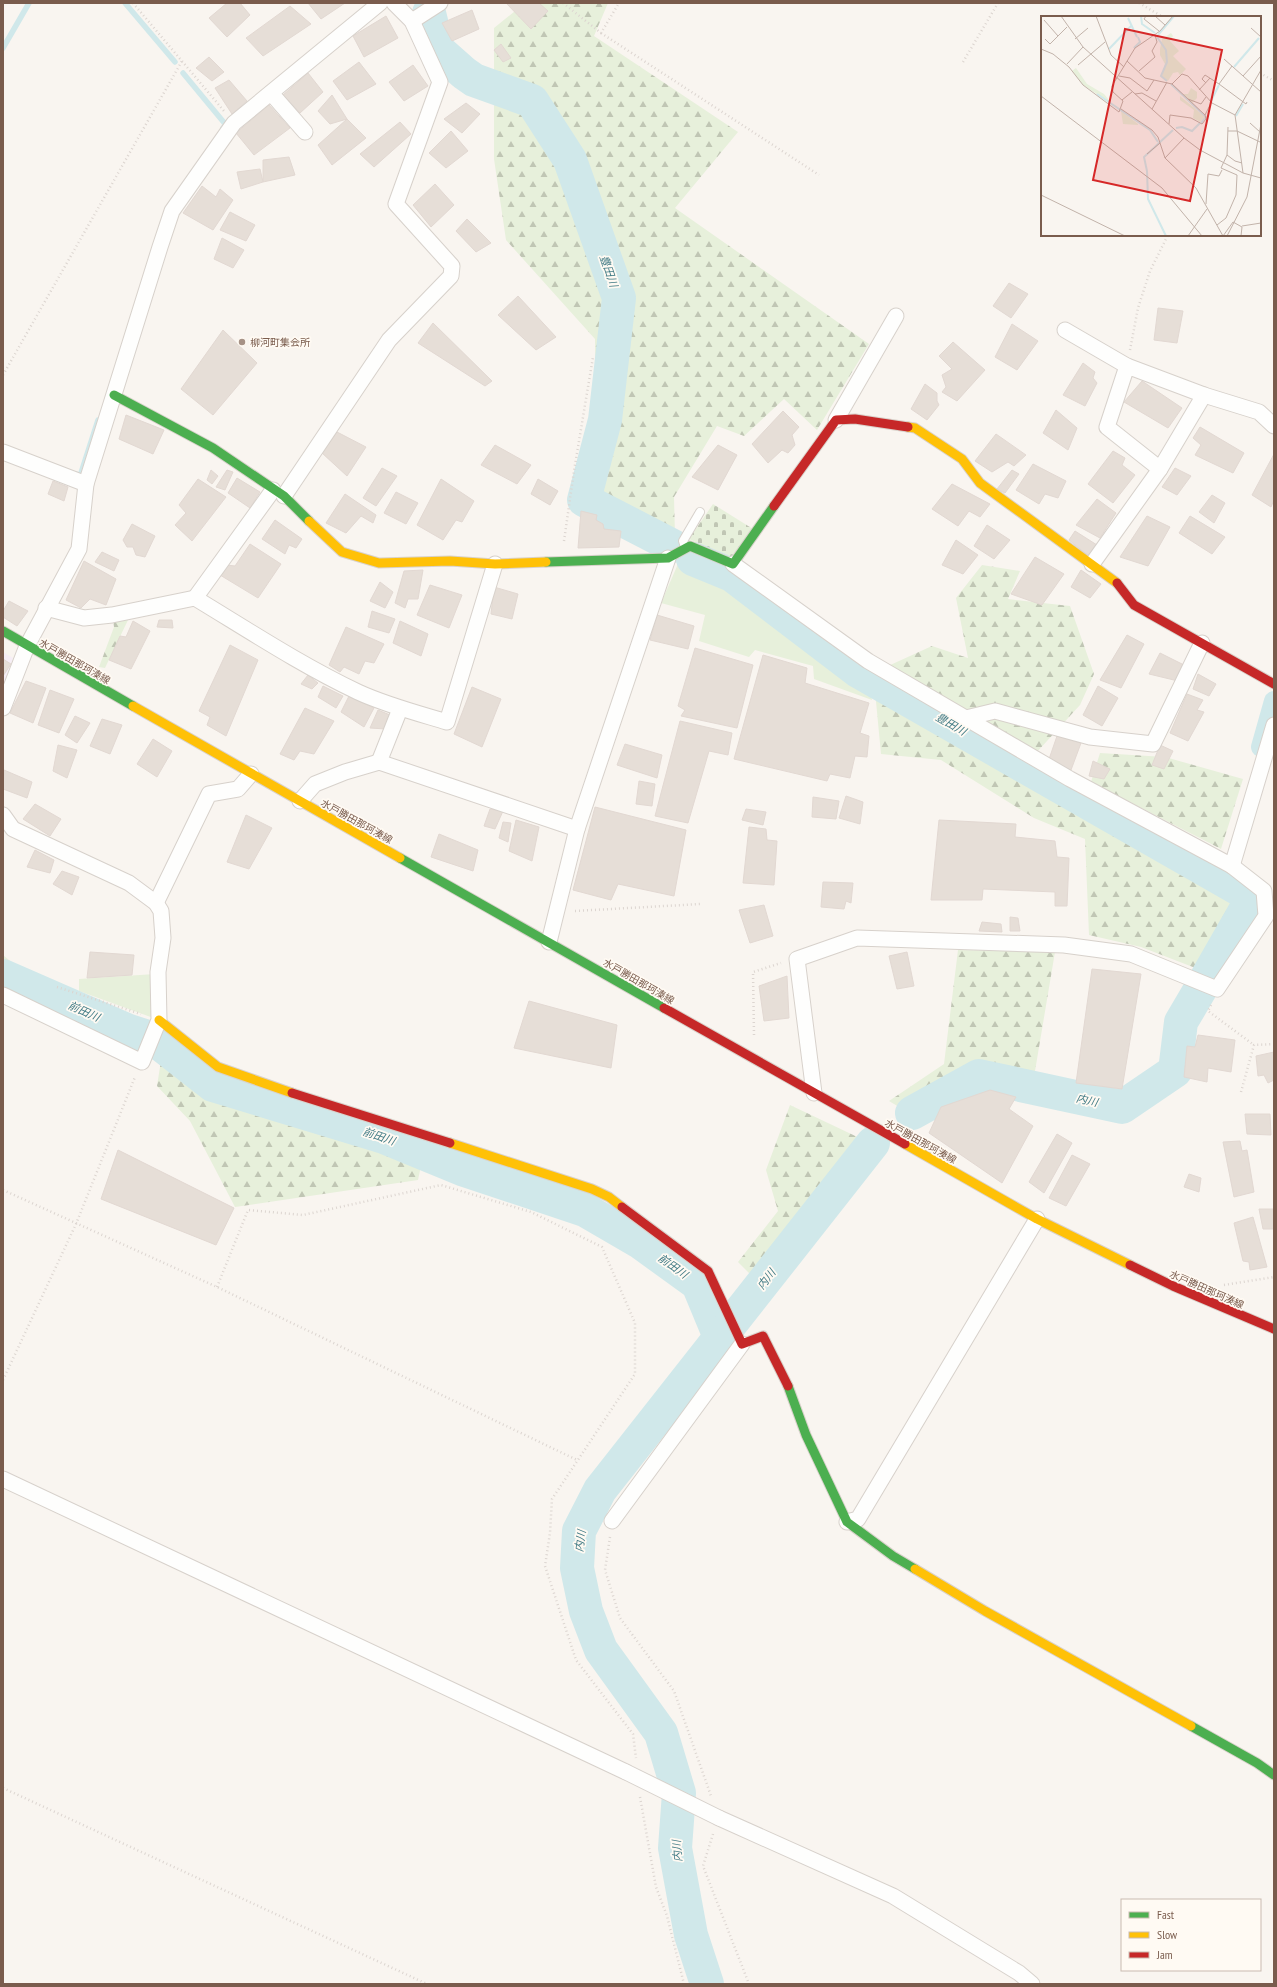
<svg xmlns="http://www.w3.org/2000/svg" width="1277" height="1987" viewBox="0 0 1277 1987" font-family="'PT Sans Narrow','Noto Sans JP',sans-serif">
<defs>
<pattern id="forest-firs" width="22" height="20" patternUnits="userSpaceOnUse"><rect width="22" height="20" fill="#e7f0db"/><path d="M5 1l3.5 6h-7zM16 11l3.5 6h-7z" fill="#c0c6b4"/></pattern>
<pattern id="cemetery-stones" width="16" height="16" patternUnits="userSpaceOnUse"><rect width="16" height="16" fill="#e7f0db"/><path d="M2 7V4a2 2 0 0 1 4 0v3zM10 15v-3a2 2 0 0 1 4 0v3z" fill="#c0c6b4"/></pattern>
</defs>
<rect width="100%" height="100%" fill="#f9f5f0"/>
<polygon fill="#f6eef6" points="3,652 13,658 3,686"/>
<g fill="#e7f0db">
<polygon points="681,557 729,579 870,688 872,700 814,679 813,666 755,650 749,657 699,641 705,615 661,603"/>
<polygon points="155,974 159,1020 79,991 79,979"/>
</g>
<g fill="url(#forest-firs)">
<polygon points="525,3 608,3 594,36 738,132 675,208 869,344 817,430 784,399 744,436 717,426 674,497 675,535 596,493 595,339 506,240 494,159 494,28"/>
<polygon points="982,565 1020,571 1008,599 1070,606 1094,674 1080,705 1036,753 888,666 932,646 968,658 956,598"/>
<polygon points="113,619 128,620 105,668 99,667 114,627"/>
<polygon points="875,691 949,730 1238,901 1198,969 1141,947 1089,935 1085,839 1034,818 941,760 881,754"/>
<polygon points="1100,753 1165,757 1243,779 1221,849 1091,782"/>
<polygon points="958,950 1055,952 1034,1077 976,1070 904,1110 889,1101 944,1064"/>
<polygon points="3,955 39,985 3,970"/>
<polygon points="163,1048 210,1092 422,1161 418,1180 235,1207 190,1121 157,1086"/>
<polygon points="790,1105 868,1142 753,1277 738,1262 778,1211 766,1170"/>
</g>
<polygon fill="url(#cemetery-stones)" points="713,504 753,529 730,558 689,539"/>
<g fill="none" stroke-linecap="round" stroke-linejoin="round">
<g stroke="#d0e8ea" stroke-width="5.5">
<polyline points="125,3 175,62"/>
<polyline points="3,48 29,3"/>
<polyline points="183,73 226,125 223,128"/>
<polyline points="76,474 80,476 98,420"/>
</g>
<g stroke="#d0e8ea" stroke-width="20">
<polyline points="1261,747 1274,701"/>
<polyline points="1222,880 1226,867"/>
</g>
<g stroke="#d0e8ea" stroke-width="34">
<polyline points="429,13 438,50 464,73 474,80 532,101 570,160 619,298 605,420 584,500 673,546"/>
<polyline points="693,559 732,575 858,671 1253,897 1205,981"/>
<polyline points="3,976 129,1031 154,1039 213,1085 384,1137 462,1169 585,1210 640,1242 698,1284 720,1337"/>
<polyline points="912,1113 979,1076 1122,1107 1175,1071 1181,1022 1201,988"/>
<polyline points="707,1984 691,1935 675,1848 679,1793 661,1733 601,1650 586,1611 577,1568 579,1531 600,1490 873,1143"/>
</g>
</g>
<g fill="#e6ded7" stroke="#e2d8d2">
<polygon points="227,3 240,3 250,15 227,37 209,18"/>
<polygon points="308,3 345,3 321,19"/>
<polygon points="506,3 539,3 548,11 531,29"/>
<polygon points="290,6 311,24 263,56 246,38"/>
<polygon points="472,10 479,29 452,41 442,23"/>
<polygon points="386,16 398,38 364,57 353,36"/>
<polygon points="501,44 511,58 503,62 494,50"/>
<polygon points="209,57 224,72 212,81 196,68"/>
<polygon points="359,62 376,84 347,100 333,81"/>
<polygon points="413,65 428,86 404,101 389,82"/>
<polygon points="308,73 323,92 300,113 283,95"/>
<polygon points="229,80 247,101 232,114 215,88"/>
<polygon points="332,95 347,119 330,124 318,111"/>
<polygon points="466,103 480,114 462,133 444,119"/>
<polygon points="269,105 290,128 254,155 236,133"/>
<polygon points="347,119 366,138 332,165 318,145"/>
<polygon points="400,122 411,134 374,167 360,154"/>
<polygon points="451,131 468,151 446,168 429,153"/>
<polygon points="289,157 295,175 263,182 263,160"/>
<polygon points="260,169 263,182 241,189 237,172"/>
<polygon points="435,184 454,205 431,227 413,205"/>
<polygon points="202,186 216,197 220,189 233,200 213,230 183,213"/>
<polygon points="230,212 255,225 246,241 220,230"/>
<polygon points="467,219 491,243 476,252 456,231"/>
<polygon points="222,238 244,250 233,268 214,259"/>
<polygon points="1009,283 1028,294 1011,318 993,306"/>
<polygon points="518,296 556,337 536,350 498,315"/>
<polygon points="1158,308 1183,311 1177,343 1154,340"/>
<polygon points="433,323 492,381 485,386 418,343"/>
<polygon points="1012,324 1038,341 1017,370 995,357"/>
<polygon points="223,330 257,363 213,415 181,389"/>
<polygon points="953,342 985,370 957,401 942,392 946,387 942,375 952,369 939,356"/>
<polygon points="1083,363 1095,372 1093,378 1097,383 1085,406 1063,395"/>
<polygon points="1142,381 1182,408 1168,428 1124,402"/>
<polygon points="925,384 937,393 937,401 939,405 927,420 911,409"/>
<polygon points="1056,410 1077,428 1068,450 1043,433"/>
<polygon points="783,411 799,427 792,435 795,445 788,453 782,450 768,463 752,444"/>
<polygon points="126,415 164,430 153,454 119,439"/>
<polygon points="1200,427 1244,453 1233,473 1195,455 1201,445 1193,438"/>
<polygon points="337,432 366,447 347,476 322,453"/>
<polygon points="996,434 1026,455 1014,466 1008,462 992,472 975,461"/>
<polygon points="495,445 531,465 517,484 481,465"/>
<polygon points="718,445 737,455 718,490 692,477"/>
<polygon points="1113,451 1125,458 1122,465 1135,475 1113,503 1088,484"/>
<polygon points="1274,454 1274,500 1271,507 1252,495"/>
<polygon points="1033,464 1066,481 1058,498 1045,494 1039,504 1016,490"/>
<polygon points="382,468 397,476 376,506 363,498"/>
<polygon points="1175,468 1191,476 1177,495 1162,487"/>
<polygon points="211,470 218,476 212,484 207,480"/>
<polygon points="227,470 233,472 225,490 216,487"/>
<polygon points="1012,470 1019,474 1005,493 997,489"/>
<polygon points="237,478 260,492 250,508 228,493"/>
<polygon points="198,479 226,497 192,541 175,525 186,513 179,505"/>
<polygon points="441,479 474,501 462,522 456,520 443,540 417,525"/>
<polygon points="538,479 558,491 550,505 531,494"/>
<polygon points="53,481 68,487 64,501 48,494"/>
<polygon points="952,484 990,504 980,517 969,511 958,526 932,509"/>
<polygon points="396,492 418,503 406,524 384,513"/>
<polygon points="345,494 376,515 373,523 361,516 346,533 326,523"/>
<polygon points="1212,495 1225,503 1214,523 1199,512"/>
<polygon points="1097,499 1116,513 1100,538 1076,525"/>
<polygon points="581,511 597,515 596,520 603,524 604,529 621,531 619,547 578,548"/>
<polygon points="1147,516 1170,527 1148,566 1120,557"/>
<polygon points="1190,516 1225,537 1212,554 1179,533"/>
<polygon points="275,520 302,539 296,548 289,545 285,554 262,539"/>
<polygon points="132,524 155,536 145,557 136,555 133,547 127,547 123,540"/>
<polygon points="987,525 1010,540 994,559 974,546"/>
<polygon points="1075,531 1097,545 1091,558 1069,540"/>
<polygon points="956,540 978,555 963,574 942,565"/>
<polygon points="250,544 281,564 258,598 220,575 227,565 235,566"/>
<polygon points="102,552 119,560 114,571 95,562"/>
<polygon points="1035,557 1064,574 1042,605 1011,594"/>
<polygon points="84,561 116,579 106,605 90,599 81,608 66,600"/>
<polygon points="423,570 418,599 408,599 405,608 395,603 404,571"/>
<polygon points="1081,570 1101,584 1090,598 1071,587"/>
<polygon points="380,582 393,592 385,608 370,601"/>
<polygon points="430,585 462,595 449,628 417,615"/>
<polygon points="494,587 518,594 512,619 491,614"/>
<polygon points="9,601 28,611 17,626 3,617 3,611"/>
<polygon points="372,611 395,619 389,633 368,627"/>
<polygon points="657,615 694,626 688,649 650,640"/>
<polygon points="159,620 172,620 173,628 157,627"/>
<polygon points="133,621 150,631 131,669 109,660 120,636 126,637"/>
<polygon points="400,621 428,634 421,656 393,643"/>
<polygon points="346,627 384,644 374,663 365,661 359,674 344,667 340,672 329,665"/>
<polygon points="1127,635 1144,644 1121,688 1100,680"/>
<polygon points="230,645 258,660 226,736 207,725 210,717 199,711"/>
<polygon points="695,648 753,665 737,728 681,716 685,710 678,706"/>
<polygon points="1160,653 1184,665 1178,681 1149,674"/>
<polygon points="763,655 807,668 805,683 869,703 860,733 869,736 867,757 855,756 850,778 830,774 827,781 734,759"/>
<polygon points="3,659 11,664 3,676"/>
<polygon points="1198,674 1216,684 1209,696 1193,689"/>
<polygon points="308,675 318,683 312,689 301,684"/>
<polygon points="26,681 46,688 33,723 10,713"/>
<polygon points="323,686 343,696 336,708 318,697"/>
<polygon points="1098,686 1118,698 1102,726 1083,715"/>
<polygon points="472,687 501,699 482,747 454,734"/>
<polygon points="50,690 74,699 59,733 38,725"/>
<polygon points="1187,694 1203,700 1197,710 1204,712 1188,741 1170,733"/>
<polygon points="349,696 374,708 364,727 341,712"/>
<polygon points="305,708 334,721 314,754 300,751 294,760 280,754"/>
<polygon points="378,710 390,715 386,729 370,728"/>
<polygon points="75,716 90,723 77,743 65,735"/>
<polygon points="102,719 122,725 110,754 90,746"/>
<polygon points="680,721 732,733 728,755 709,751 688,823 655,816"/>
<polygon points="1057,736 1081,743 1071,770 1047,765"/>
<polygon points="153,739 172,751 157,777 137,764"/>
<polygon points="625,744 662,755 657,778 617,765"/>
<polygon points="58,745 77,750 67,778 53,771"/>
<polygon points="1160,745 1173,751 1164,769 1152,765"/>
<polygon points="1093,761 1110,769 1104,779 1089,776"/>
<polygon points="4,770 32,782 27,798 3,789"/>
<polygon points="639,781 655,784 652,806 636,804"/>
<polygon points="846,796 863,802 860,824 839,818"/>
<polygon points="813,797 839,801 836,819 812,817"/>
<polygon points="35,804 61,819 50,836 23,819"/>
<polygon points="595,807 686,830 674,896 618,884 611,900 573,890"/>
<polygon points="490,809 503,811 495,829 484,826"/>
<polygon points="746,809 766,812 763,825 742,820"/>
<polygon points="246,815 272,828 249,869 227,862"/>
<polygon points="516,820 539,827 532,861 509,851"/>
<polygon points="939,820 1016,824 1015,837 1055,841 1057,857 1069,858 1067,906 1055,906 1055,892 983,889 982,900 931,900"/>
<polygon points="503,822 511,823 508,842 499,838"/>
<polygon points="749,827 766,829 767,840 777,841 774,885 743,883"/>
<polygon points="439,834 478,850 473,871 431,857"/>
<polygon points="35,850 54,860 50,873 27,867"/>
<polygon points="62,871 79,877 72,895 53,884"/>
<polygon points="823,882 853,883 851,903 846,901 844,909 821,907"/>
<polygon points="764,905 773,936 750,943 739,910"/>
<polygon points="1010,917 1018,918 1020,931 1010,931"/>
<polygon points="982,922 1001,924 1002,932 979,931"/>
<polygon points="90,952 134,955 132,975 87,978"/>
<polygon points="907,952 914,986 897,989 889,956"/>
<polygon points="1092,969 1141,974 1122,1089 1076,1083"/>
<polygon points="787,976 789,1018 764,1021 759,986"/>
<polygon points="529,1001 617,1025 611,1068 514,1048"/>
<polygon points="1198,1035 1235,1040 1231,1072 1208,1068 1207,1082 1184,1077 1187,1046 1195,1047"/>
<polygon points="1274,1052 1274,1080 1268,1083 1264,1075 1258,1076 1256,1056"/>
<polygon points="990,1090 1016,1097 1009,1109 1033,1126 1002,1183 929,1133 941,1107"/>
<polygon points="1245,1114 1270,1114 1271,1135 1247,1134"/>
<polygon points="1057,1134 1072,1143 1044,1193 1029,1182"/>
<polygon points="1240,1141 1242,1151 1247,1150 1254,1192 1234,1197 1223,1142"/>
<polygon points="118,1150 234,1208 216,1245 101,1199"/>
<polygon points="1072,1155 1090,1164 1066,1206 1049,1198"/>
<polygon points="1189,1174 1201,1178 1199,1192 1184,1187"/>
<polygon points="1259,1209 1274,1209 1274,1229 1263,1229"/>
<polygon points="1253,1217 1267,1267 1250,1270 1249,1262 1243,1261 1234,1223"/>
</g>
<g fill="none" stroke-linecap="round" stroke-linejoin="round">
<defs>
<polyline id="lane" points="684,544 683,541 700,512"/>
<g id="street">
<polyline points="412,21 440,3"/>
<polyline points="271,93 305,132"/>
<polyline points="1065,330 1127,366"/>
<polyline points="836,420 896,316"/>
<polyline points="3,452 86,484"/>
<polyline points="1160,469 1107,427 1127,366 1204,395 1259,412 1274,426"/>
<polyline points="284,496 389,340 451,276 452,266 396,204 440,82 412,21 394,3"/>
<polyline points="733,564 868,661 1070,779 1232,866 1274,725"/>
<polyline points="1092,564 1160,469 1204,395"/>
<polyline points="195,598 273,490"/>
<path d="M46 608 84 618 112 615 195 598C248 630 301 665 358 692 386 705 417 713 447 722L495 564"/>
<polyline points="3,708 27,646 79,549 86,484 160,247 172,211 234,123 380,3"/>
<polyline points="966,718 995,711 1090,737 1153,744 1202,643"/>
<polyline points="379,762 400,709"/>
<polyline points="300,801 315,784 345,772 379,762 577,829"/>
<polyline points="3,815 13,829 129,883 156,903 161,911 163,938 158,972 159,1020 142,1062 3,995"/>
<polyline points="156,903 209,794 238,789 251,774"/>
<polyline points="549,942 577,829 668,558"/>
<polyline points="814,1093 797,959 857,938 1064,945 1131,954 1217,989 1266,916 1264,891 1232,866"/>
<polyline points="3,1479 626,1772"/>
<polyline points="612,1521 742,1344"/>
<polyline points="847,1522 858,1519 1037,1219"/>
<polyline points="719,1818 893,1896 1019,1973 1032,1984"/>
</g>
<g id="fast">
<polyline points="114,395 213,448 284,496 309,521"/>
<polyline points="546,562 668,558 690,546 733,564 774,506"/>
<polyline points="3,631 133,706"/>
<polyline points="400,858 664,1008"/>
<polyline points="788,1386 806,1435 847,1522 893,1556 915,1569"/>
<polyline points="1191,1726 1257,1763 1274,1775"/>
</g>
<g id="slow">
<polyline points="908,427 915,428 962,459 980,483 1117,583"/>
<polyline points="309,521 342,552 379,563 450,561 495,564 546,562"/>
<polyline points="133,706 400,858"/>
<polyline points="159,1020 218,1067 292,1093"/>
<polyline points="450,1143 592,1189 609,1197 622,1207"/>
<polyline points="905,1144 1037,1219 1130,1265"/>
<polyline points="915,1569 985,1611 1191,1726"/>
</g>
<g id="jam">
<polyline points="774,506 836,420 855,419 908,427"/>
<polyline points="1117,583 1134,605 1274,684"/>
<polyline points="664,1008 905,1144"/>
<polyline points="292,1093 450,1143"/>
<polyline points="622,1207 708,1271 742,1344 763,1336 788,1386"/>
<polyline points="1130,1265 1173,1286 1274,1329"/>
</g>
</defs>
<use href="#lane" stroke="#d7d1cb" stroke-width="10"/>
<use href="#street" stroke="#d7d1cb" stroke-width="17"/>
<use href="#fast" stroke="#d9d2cb" stroke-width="11"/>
<use href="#slow" stroke="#d9d2cb" stroke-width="11"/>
<use href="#jam" stroke="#d9d2cb" stroke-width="11"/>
<g stroke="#dcd5d0" stroke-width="2.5" stroke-dasharray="1 3" stroke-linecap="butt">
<polyline points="133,3 224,111"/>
<polyline points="563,3 601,33 619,3"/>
<polyline points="1139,3 1163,17"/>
<polyline points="601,33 819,175"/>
<polyline points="963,62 998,3"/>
<polyline points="1260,73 1274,81"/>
<polyline points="1130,350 1138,308 1150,271 1168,235"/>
<polyline points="3,375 182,61"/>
<polyline points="564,541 574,471 593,357"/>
<polyline points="575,911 701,904"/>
<polyline points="57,987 141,1014"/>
<polyline points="1211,1005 1208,1011 1254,1045"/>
<polyline points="754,1035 753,972 781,963"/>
<polyline points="1241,1092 1254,1045 1274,1044"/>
<polyline points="3,1190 217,1287 577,1460"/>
<polyline points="1224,1285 1274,1277"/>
<polyline points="217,1287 248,1210 303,1215 441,1185 531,1212 602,1247 635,1323 635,1374 552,1499 550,1533 545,1566 576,1660 633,1734 636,1758"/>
<polyline points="3,1380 76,1224 135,1077"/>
<polyline points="610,1537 605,1570 620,1618 674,1691 711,1796"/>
<polyline points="3,1788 427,1984"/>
<polyline points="640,1797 656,1887 667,1916 684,1984"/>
<polyline points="713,1834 703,1866 749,1984"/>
</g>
<use href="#lane" stroke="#fefefd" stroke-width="8"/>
<use href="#street" stroke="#fefefd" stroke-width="15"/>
<use href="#fast" stroke="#4caf50" stroke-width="9"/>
<use href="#slow" stroke="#ffc107" stroke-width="9"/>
<use href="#jam" stroke="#c62828" stroke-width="9"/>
<defs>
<polyline id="street-bridge" points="626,1772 719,1818"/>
</defs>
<use href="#street-bridge" stroke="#d7d1cb" stroke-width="17" stroke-linecap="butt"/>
<use href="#street-bridge" stroke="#fefefd" stroke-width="15"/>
</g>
<circle fill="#a69286" stroke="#fffaf3" stroke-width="1.5" cx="242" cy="342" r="4"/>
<g text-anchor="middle" stroke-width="3.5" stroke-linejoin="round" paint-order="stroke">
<g font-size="10" fill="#7a5c4d" stroke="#fffaf3" text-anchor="start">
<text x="250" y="346">柳河町集会所</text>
</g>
<g font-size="10" fill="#7a5c4d" stroke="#fffaf3">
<text transform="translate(75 661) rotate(30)" y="4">水戸勝田那珂湊線</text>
<text transform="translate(357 821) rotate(29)" y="4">水戸勝田那珂湊線</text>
<text transform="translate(639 981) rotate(30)" y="4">水戸勝田那珂湊線</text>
<text transform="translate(921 1141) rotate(29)" y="4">水戸勝田那珂湊線</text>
<text transform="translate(1207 1289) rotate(24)" y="4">水戸勝田那珂湊線</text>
</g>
<g font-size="11" font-style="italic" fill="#437c86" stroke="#fffaf3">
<text transform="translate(609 271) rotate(71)" y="4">豊田川</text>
<text transform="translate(951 724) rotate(30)" y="4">豊田川</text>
<text transform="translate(84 1011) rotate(24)" y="4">前田川</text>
<text transform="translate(1087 1100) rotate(13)" y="4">内川</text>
<text transform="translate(379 1136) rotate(19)" y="4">前田川</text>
<text transform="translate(673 1266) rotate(35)" y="4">前田川</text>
<text transform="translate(766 1279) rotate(-52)" y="4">内川</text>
<text transform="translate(580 1541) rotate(-82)" y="4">内川</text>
<text transform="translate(677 1851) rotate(-94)" y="4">内川</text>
</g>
</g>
<g transform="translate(1041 16)">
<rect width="220" height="220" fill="#f9f5f0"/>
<path d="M130 17 132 20 129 25 138 35 132 40 145 53 139 59 137 56 132 57 127 65 121 60 124 48 119 39V33L121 23ZM35 52 46 68 63 78 71 88 42 69 31 55ZM150 72 156 76V82L151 87 141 78H147ZM139 80 164 101 159 106 152 102 153 94 139 84ZM80 95 97 108V109L82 108Z" fill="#e7f0db"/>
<path fill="none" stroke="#d0e8ea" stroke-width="2" d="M100 0 101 8 114 17M87 2 96 21M117 19 133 0M116 21 125 34 126 46 120 60 126 65M93 32 99 26 97 21M68 33 91 9M193 51 218 22M130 68 165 101 160 107M56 78 109 114 117 126M170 85 178 69M195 100 202 88M135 112 141 111 151 115 159 107M125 220 107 183 106 155 103 141 132 114"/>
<path fill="none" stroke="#c2b3aa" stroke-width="1" d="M20 0 42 31 143 122 159 134 202 157 220 162M55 0 70 39 83 51M105 0 103 3 118 15M114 0 124 9M3 4 17 20M210 12 220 21M4 23 9 28 26 11M34 23 47 12M0 33 12 38 28 51 42 69 78 96 82 85 72 76 71 70 94 32 119 15 132 0M183 43 220 76M86 45 104 62 131 68 141 58 147 60 171 87 194 99M26 48 42 31M37 49 64 26M191 50 178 68 205 88 206 86M98 55 114 41 111 35 116 26 114 19M78 60 89 62 106 75 113 64M202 60 220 40M165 67 161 63 164 59 178 68M131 68 164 99 170 87M158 74 169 62M94 78 101 77 115 85M0 80 121 172 161 220M147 83 160 88 165 81M81 84 91 76M80 93 111 114 117 121 124 142 155 172 182 220M111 93 126 66M209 107 219 116M128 108 129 99 150 102 161 108 165 103 164 99M187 111 186 139 194 145 201 147M187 115H196L219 126M106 138 119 127M124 142 143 122M202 157 194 99 220 54M0 179 84 220M165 188 167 158 178 160 181 154M176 209 185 202 195 179 196 159 180 152 186 139M201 210 220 207M147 220 166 193M182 220 192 206 201 211 200 220M186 220 206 181 220 108"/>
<path fill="#d62828" fill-opacity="0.15" stroke="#d62828" stroke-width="2" d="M84 13 181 34 149 185 52 164Z"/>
<rect width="220" height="220" fill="none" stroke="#7a5c4d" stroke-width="2"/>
</g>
<rect width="1277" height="1987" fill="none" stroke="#7a5c4d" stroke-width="8"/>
<rect x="1121" y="1899" width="140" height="72" fill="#fffaf3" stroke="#cabbb1"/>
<rect x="1129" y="1912" width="20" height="6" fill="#4caf50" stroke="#cabbb1"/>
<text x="1157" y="1919" font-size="12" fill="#7a5c4d">Fast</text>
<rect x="1129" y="1932" width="20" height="6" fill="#ffc107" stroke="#cabbb1"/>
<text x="1157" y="1939" font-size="12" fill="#7a5c4d">Slow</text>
<rect x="1129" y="1952" width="20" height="6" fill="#c62828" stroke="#cabbb1"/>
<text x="1157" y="1959" font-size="12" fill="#7a5c4d">Jam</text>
</svg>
